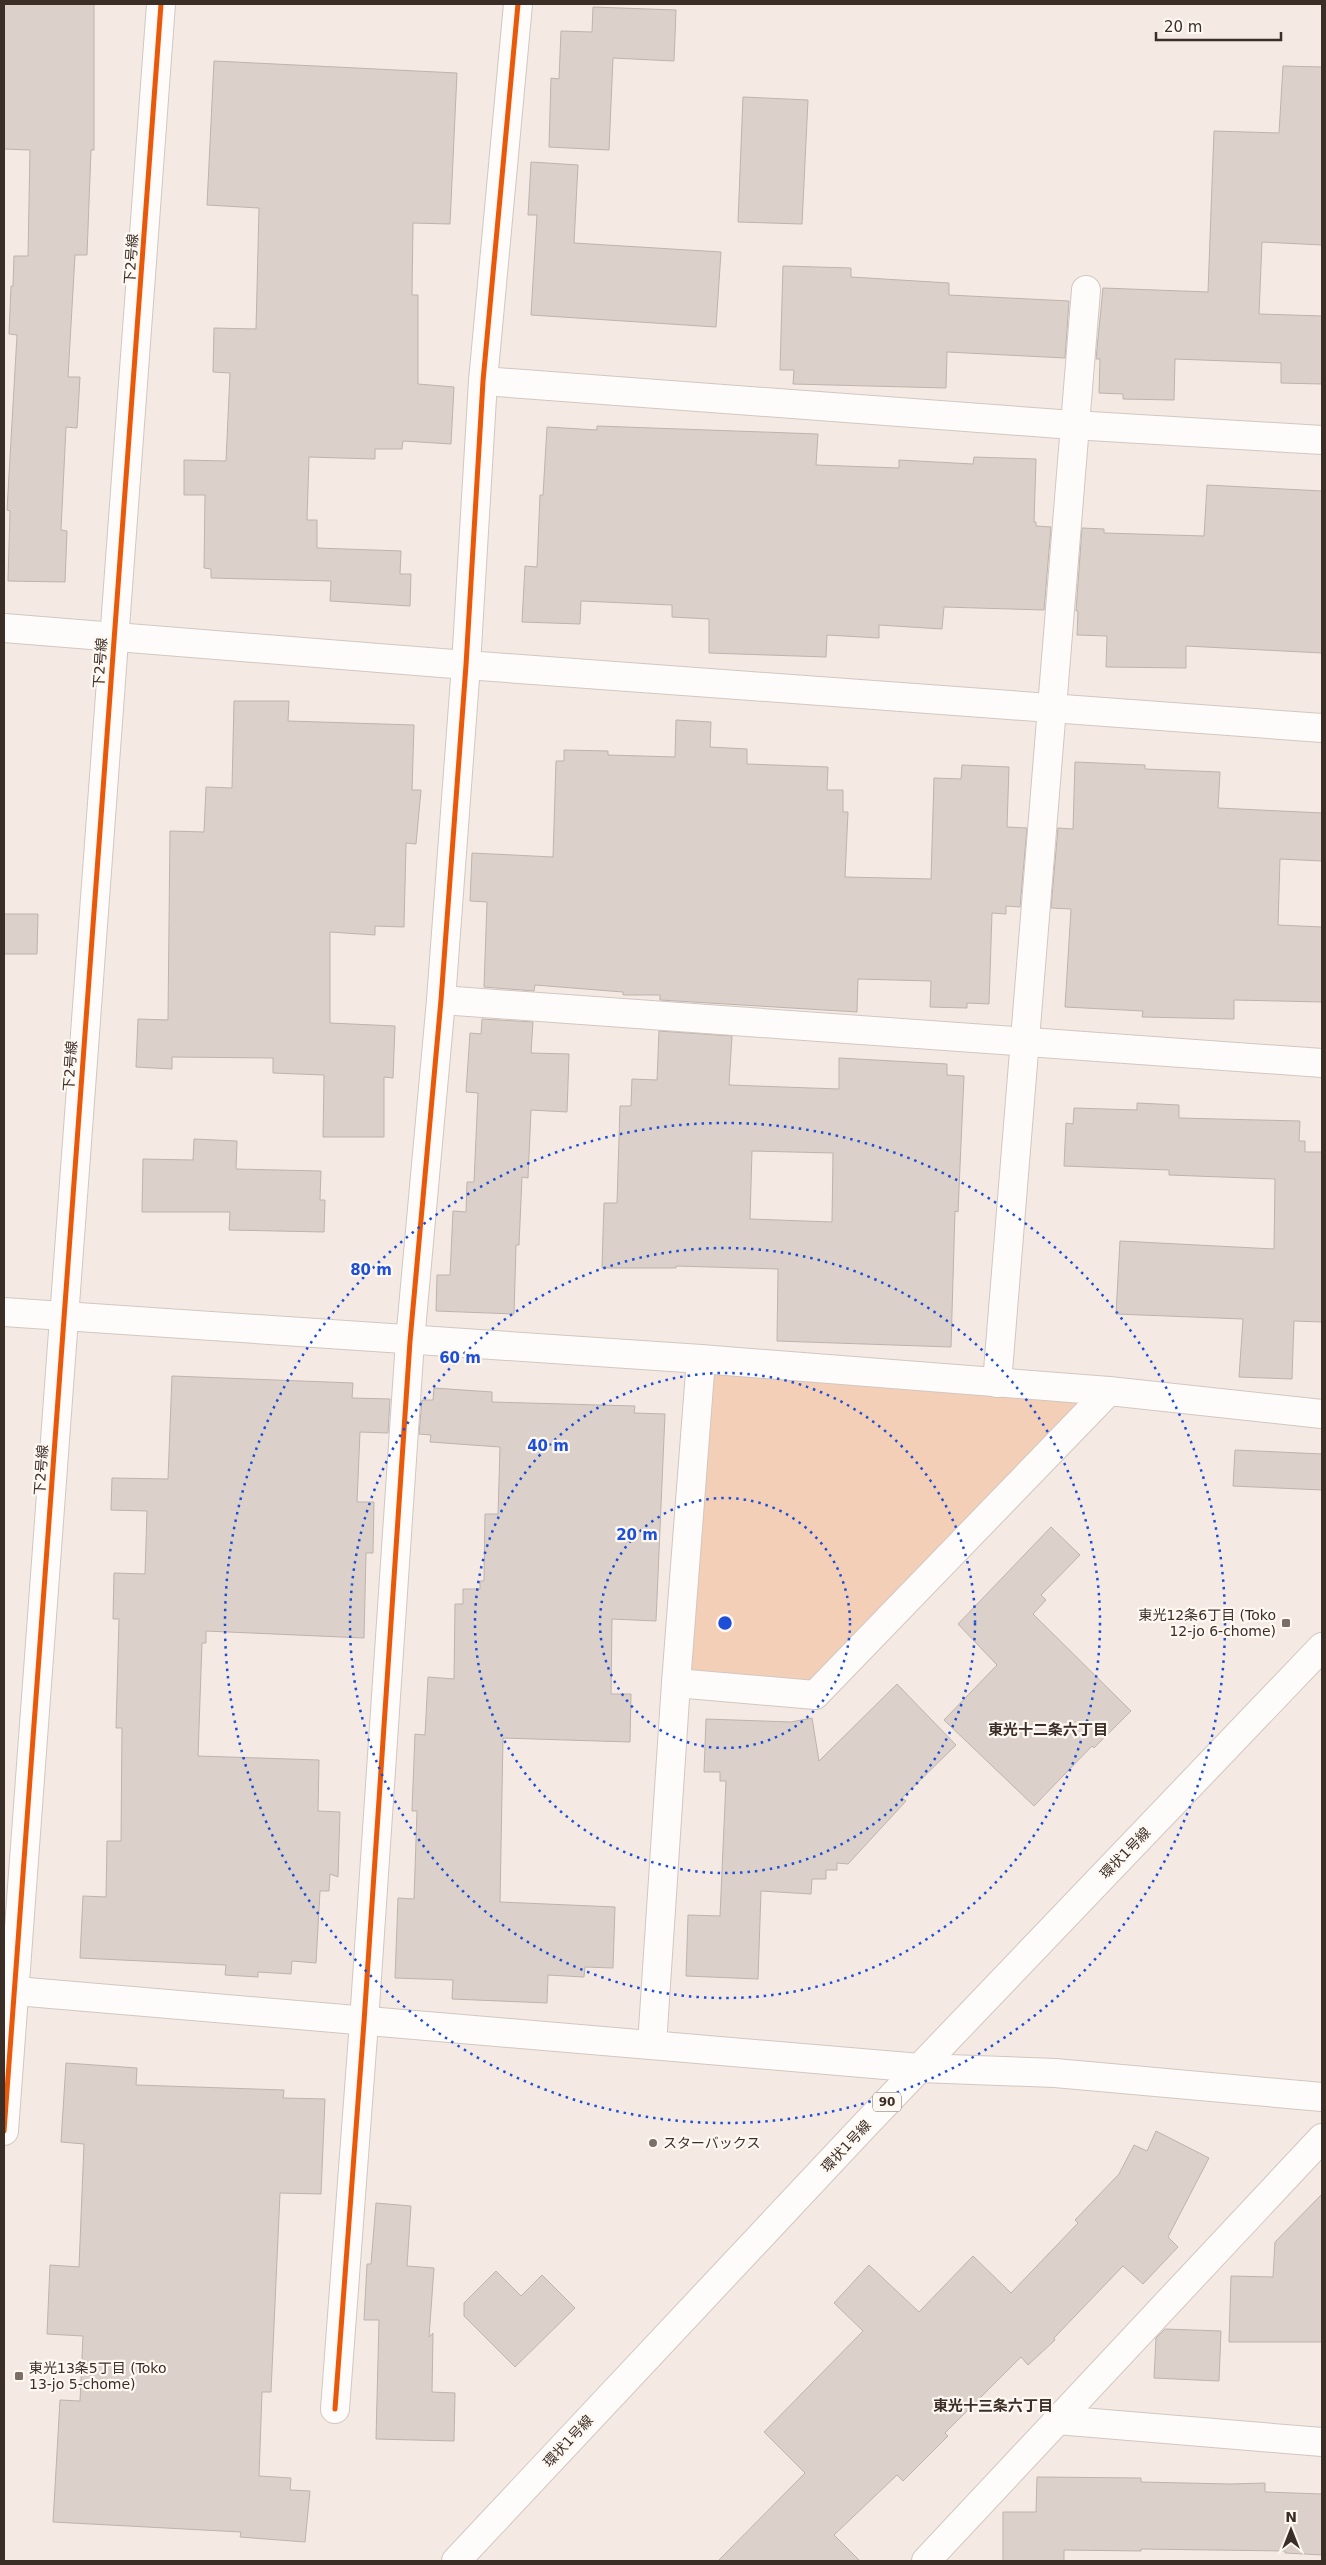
<svg xmlns="http://www.w3.org/2000/svg" width="1326" height="2565" viewBox="0 0 1326 2565" font-family="'DejaVu Sans','Noto Sans JP',sans-serif">
<rect width="100%" height="100%" fill="#f4e9e3"/>
<polygon fill="#f4cfb8" points="701,1359 1109,1391 815,1695 676,1683"/>
<g fill="#dcd1ca" stroke="#beb3ad" fill-rule="evenodd">
<polygon points="4,4 94,4 94,150 91,150 87,255 75,255 68,377 80,377 77,428 66,427 61,530 67,531 65,582 8,581 10,511 7,510 17,335 9,334 11,286 13,286 14,256 28,256 30,150 4,149"/>
<polygon points="593,7 676,10 674,61 613,58 609,150 549,147 551,78 559,79 561,31 592,32"/>
<polygon points="214,61 457,73 450,224 413,223 412,295 418,295 418,384 454,387 451,444 403,441 402,449 375,449 375,459 309,457 307,520 317,520 317,548 401,551 400,574 411,574 410,606 330,601 331,581 211,578 211,569 204,568 205,495 184,495 184,460 226,461 230,373 213,372 214,328 256,329 259,208 207,205"/>
<polygon points="1283,66 1322,67 1322,245 1262,242 1259,314 1322,316 1322,384 1281,383 1281,363 1175,359 1174,400 1123,399 1123,394 1099,393 1100,359 1096,359 1103,288 1208,292 1214,131 1279,133"/>
<polygon points="743,97 808,100 802,224 738,222"/>
<polygon points="531,162 578,165 574,243 721,252 716,327 531,315 537,215 528,215"/>
<polygon points="783,266 851,268 851,277 949,283 949,295 1069,301 1065,358 947,352 946,388 793,384 794,370 780,370"/>
<polygon points="597,426 818,434 816,465 899,468 899,460 973,464 974,457 1036,459 1034,522 1036,522 1036,526 1051,527 1044,610 944,607 942,629 879,625 879,638 827,635 826,657 709,653 709,619 672,617 672,605 581,601 580,624 522,622 525,566 537,567 540,495 543,495 547,427 597,430"/>
<polygon points="1207,485 1322,491 1322,653 1186,646 1186,668 1106,667 1107,636 1077,635 1078,611 1076,611 1082,528 1104,529 1104,533 1204,536"/>
<polygon points="234,701 289,701 288,721 414,725 412,790 421,790 416,844 406,843 404,927 375,926 375,935 330,932 330,1023 395,1026 393,1078 384,1077 384,1137 323,1137 324,1075 273,1073 273,1058 172,1057 172,1069 136,1067 138,1019 168,1020 170,831 204,832 206,787 232,788"/>
<polygon points="676,720 711,722 710,747 747,749 747,764 828,767 827,790 843,790 843,812 848,812 845,877 931,879 934,778 961,779 962,765 1009,767 1007,827 1027,828 1020,907 1006,906 1006,914 992,913 989,1004 967,1003 967,1008 930,1007 931,981 858,979 857,1012 660,1000 660,995 623,995 623,992 535,985 534,991 484,987 487,902 470,901 472,853 553,857 556,761 564,761 564,750 608,751 608,755 675,757"/>
<polygon points="1075,762 1145,765 1145,769 1220,772 1218,808 1322,813 1322,861 1280,859 1278,925 1322,927 1322,1002 1234,1000 1234,1019 1142,1017 1143,1011 1065,1007 1071,909 1051,908 1058,828 1073,829"/>
<polygon points="4,914 38,914 37,954 4,954"/>
<polygon points="482,1019 533,1022 531,1053 569,1054 567,1112 531,1110 528,1178 522,1177 519,1245 516,1245 514,1314 436,1311 437,1275 450,1275 453,1211 466,1212 467,1182 474,1182 478,1093 466,1092 470,1033 481,1034"/>
<path d="M659 1031 732 1036 729 1085 839 1089V1058L947 1064V1075L964 1076 958 1212 955 1211 951 1347 777 1341 778 1269 676 1266V1268H602L604 1203H617L620 1106H631L632 1079 657 1080ZM752 1151 833 1153 832 1222 750 1219Z"/>
<polygon points="1137,1103 1179,1105 1179,1118 1300,1121 1299,1141 1305,1141 1305,1152 1322,1152 1322,1322 1294,1321 1292,1379 1239,1377 1243,1319 1116,1314 1120,1241 1274,1249 1275,1179 1169,1175 1169,1170 1064,1166 1066,1123 1073,1124 1074,1108 1137,1110"/>
<polygon points="194,1139 237,1141 236,1169 321,1171 320,1200 325,1200 324,1232 229,1230 230,1212 142,1212 143,1159 193,1160"/>
<polygon points="172,1376 353,1383 352,1398 390,1399 388,1433 360,1432 357,1502 374,1502 373,1553 366,1553 364,1638 206,1631 206,1643 202,1643 198,1756 319,1760 318,1811 340,1812 338,1877 330,1874 329,1891 320,1891 316,1963 292,1961 291,1974 258,1972 258,1977 225,1975 226,1965 80,1958 83,1896 106,1897 107,1841 121,1841 122,1728 116,1728 119,1619 113,1619 114,1573 145,1574 147,1511 111,1510 112,1478 168,1479"/>
<polygon points="434,1388 492,1392 492,1402 635,1406 634,1413 665,1414 656,1621 612,1619 611,1694 631,1694 630,1742 503,1738 500,1902 615,1907 613,1968 585,1967 584,1977 548,1975 547,2003 452,1999 453,1980 395,1978 398,1898 414,1899 417,1811 412,1811 415,1734 425,1735 428,1677 454,1679 455,1604 463,1604 463,1589 480,1589 480,1581 484,1581 485,1514 498,1514 500,1447 430,1442 431,1435 419,1434 422,1400 433,1400"/>
<polygon points="1235,1450 1322,1454 1322,1490 1233,1486"/>
<polygon points="1051,1527 1080,1555 1041,1595 1046,1600 1033,1614 1131,1711 1094,1748 1092,1746 1034,1806 944,1720 997,1665 958,1624"/>
<polygon points="897,1684 956,1745 902,1798 906,1801 848,1864 837,1863 837,1870 826,1870 826,1879 812,1879 811,1894 761,1891 758,1979 686,1976 688,1915 720,1916 726,1781 720,1781 720,1772 704,1772 706,1719 791,1722 812,1718 819,1761"/>
<polygon points="66,2063 137,2068 136,2085 284,2090 283,2098 325,2099 321,2194 280,2193 271,2392 262,2392 259,2476 291,2478 290,2490 310,2491 305,2542 240,2537 241,2532 53,2522 60,2400 80,2401 83,2336 47,2334 50,2265 79,2267 84,2144 61,2142"/>
<polygon points="1156,2131 1209,2158 1168,2237 1178,2247 1143,2284 1123,2266 1054,2338 1055,2340 1028,2365 1021,2357 945,2433 948,2436 903,2481 897,2475 834,2535 860,2561 718,2561 805,2473 764,2432 863,2331 834,2303 869,2265 919,2312 973,2256 1011,2293 1078,2223 1075,2220 1119,2174 1134,2145 1147,2151"/>
<polygon points="1322,2194 1322,2342 1229,2342 1231,2276 1273,2277 1275,2242"/>
<polygon points="376,2203 411,2206 407,2266 434,2268 429,2337 433,2333 432,2392 455,2393 454,2441 376,2439 379,2320 364,2320 367,2264 371,2264"/>
<polygon points="496,2271 521,2296 542,2275 575,2308 515,2367 464,2316 464,2303"/>
<polygon points="1165,2329 1221,2331 1219,2381 1154,2378 1156,2338"/>
<polygon points="1037,2477 1141,2478 1141,2482 1230,2484 1265,2483 1265,2492 1322,2494 1322,2555 1285,2553 1285,2551 1141,2549 1141,2551 1064,2550 1064,2561 1003,2561 1003,2512 1036,2512"/>
</g>
<g fill="none" stroke-linecap="round" stroke-linejoin="round">
<defs>
<g id="street">
<polyline points="483,381 1073,425 1322,440"/>
<polyline points="4,628 466,665 1322,728"/>
<polyline points="441,1000 1322,1063"/>
<polyline points="4,1312 701,1359 1109,1391 1322,1414"/>
<polyline points="997,1383 1086,290"/>
<polyline points="676,1683 815,1695 1109,1391"/>
<polyline points="4,1990 920,2068 1055,2073 1322,2097"/>
<polyline points="652,2045 676,1683 701,1359"/>
<polyline points="335,2409 364,2022 410,1341 441,1000 466,665 483,381 518,4"/>
<polyline points="1057,2420 1322,2442"/>
<polyline points="926,2561 1322,2138"/>
</g>
<polyline id="secondary" points="4,2131 161,4"/>
<polyline id="primary" points="456,2561 864,2126 1322,1647"/>
</defs>
<use href="#street" stroke="#d2c7c0" stroke-width="30"/>
<use href="#secondary" stroke="#d2c7c0" stroke-width="30"/>
<use href="#primary" stroke="#d2c7c0" stroke-width="30"/>
<use href="#street" stroke="#fdfcfb" stroke-width="28"/>
<use href="#secondary" stroke="#fdfcfb" stroke-width="28"/>
<use href="#primary" stroke="#fdfcfb" stroke-width="28"/>
<defs>
<g id="cycleway">
<polyline points="4,2131 161,4"/>
<polyline points="335,2409 364,2022 410,1341 441,1000 466,665 483,381 518,4"/>
</g>
</defs>
<use href="#cycleway" stroke="#fef8f3" stroke-width="8"/>
<use href="#cycleway" stroke="#e8590c" stroke-width="5"/>
</g>
<g fill="none" stroke="#1d4ed8" stroke-width="2.5" stroke-dasharray="2.5 5">
<circle cx="725" cy="1623" r="125"/>
<circle cx="725" cy="1623" r="250"/>
<circle cx="725" cy="1623" r="375"/>
<circle cx="725" cy="1623" r="500"/>
</g>
<g fill="#7c6f68" stroke="#fef8f3" stroke-width="2">
<rect x="1281" y="1618" width="10" height="10" rx="2.5"/>
<circle cx="653" cy="2143" r="5"/>
<rect x="14" y="2371" width="10" height="10" rx="2.5"/>
</g>
<g text-anchor="middle" stroke-width="4.5" stroke-linejoin="round" paint-order="stroke">
<rect fill="#fef8f3" stroke="#766b64" stroke-width="1" x="873" y="2092.5" width="28" height="19" rx="4"/>
<g font-size="12" font-weight="bold" fill="#3b2e26">
<text x="887" y="2106">90</text>
</g>
<g font-size="14" fill="#3b2e26" stroke="#fef8f3">
<text transform="translate(131 259) rotate(-86)" y="5">下2号線</text>
<text transform="translate(100 663) rotate(-86)" y="5">下2号線</text>
<text transform="translate(70 1066) rotate(-86)" y="5">下2号線</text>
<text transform="translate(41 1470) rotate(-86)" y="5">下2号線</text>
<text transform="translate(1125 1853) rotate(-46)" y="5">環状1号線</text>
<text transform="translate(846 2146) rotate(-47)" y="5">環状1号線</text>
<text transform="translate(568 2441) rotate(-47)" y="5">環状1号線</text>
</g>
<g font-size="14" fill="#3b2e26" stroke="#fef8f3" text-anchor="start">
<text x="1276" y="1620" text-anchor="end">東光12条6丁目 (Toko<tspan x="1276" dy="16">12-jo 6-chome)</tspan></text>
<text x="663" y="2148">スターバックス</text>
<text x="29" y="2373">東光13条5丁目 (Toko<tspan x="29" dy="16">13-jo 5-chome)</tspan></text>
</g>
<g font-size="15" font-weight="bold" fill="#3b2e26" stroke="#fef8f3">
<text x="1048" y="1735">東光十二条六丁目</text>
<text x="993" y="2411">東光十三条六丁目</text>
</g>
</g>
<circle cx="725" cy="1623" r="8" fill="#1d4ed8" stroke="#fef8f3" stroke-width="2.5"/>
<g font-size="15" text-anchor="middle" font-weight="bold" fill="#1d4ed8" stroke="#fef8f3" stroke-width="4.5" stroke-linejoin="round" paint-order="stroke">
<text x="371" y="1275">80 m</text>
<text x="460" y="1363">60 m</text>
<text x="548" y="1451">40 m</text>
<text x="637" y="1540">20 m</text>
</g>
<rect width="1326" height="2565" fill="none" stroke="#3b2e26" stroke-width="10"/>
<g transform="translate(1291 2530)" stroke="#fef8f3" stroke-width="4" paint-order="stroke">
<path d="M0-4L9 19L0 12L-9 19Z" fill="#3b2e26"/>
<text y="-8" font-size="14" font-weight="bold" text-anchor="middle" fill="#3b2e26">N</text>
</g>
<path d="M1156 32v8h125v-8" fill="none" stroke="#3b2e26" stroke-width="2.5"/>
<text x="1164" y="32" font-size="15" fill="#3b2e26" stroke="#fef8f3" stroke-width="4" paint-order="stroke">20 m</text>
</svg>
